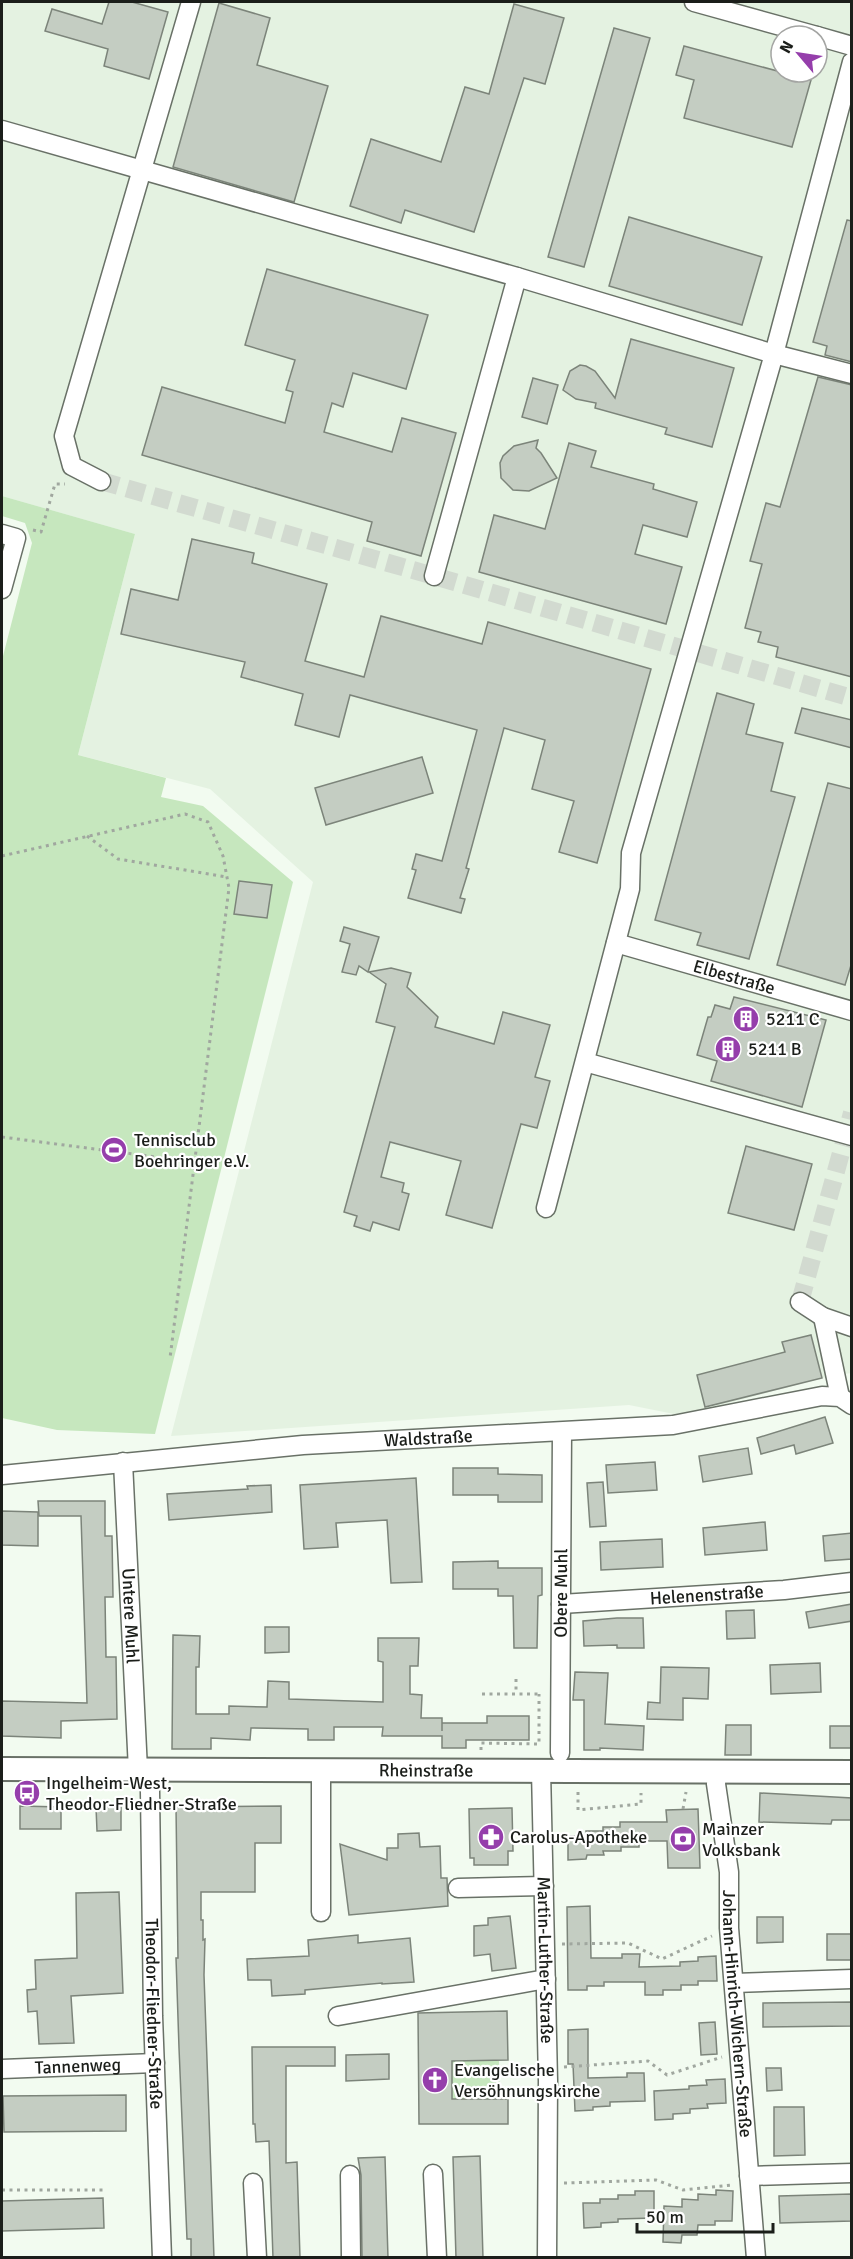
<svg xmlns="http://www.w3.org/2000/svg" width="853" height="2259" viewBox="0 0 853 2259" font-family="Signika,sans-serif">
<rect width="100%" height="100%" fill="#f2fbf0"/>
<path fill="#e4f2e1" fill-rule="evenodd" d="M2 2H851V1373L822 1378 706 1409 674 1414 629 1405 171 1436 313 882 210 789 78 755 135 534 2 496ZM781 36H817V72H781Z"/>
<g fill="#c6e7be">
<polygon points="2,496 135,534 78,755 166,778 161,797 203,806 293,882 155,1434 57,1430 2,1418 2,660 32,543 25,523 2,516"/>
<polygon points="452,2061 499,2061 500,2099 452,2099"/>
</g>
<g fill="#c4cdc2" stroke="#7c847a" stroke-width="1.5">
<polygon points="109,2 132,2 168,12 149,79 104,66 108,49 45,31 52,9 102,24"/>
<polygon points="219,3 270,18 257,65 328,86 294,202 173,167"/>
<polygon points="514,4 564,18 545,84 524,78 474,232 405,210 401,223 350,206 371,139 441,162 465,87 489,94"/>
<polygon points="614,28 650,38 584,267 548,257"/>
<polygon points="684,46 811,80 792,147 684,118 694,80 676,75"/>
<polygon points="629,217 762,257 742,325 609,286"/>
<polygon points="847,220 852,221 852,362 825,355 827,346 813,342"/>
<polygon points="267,269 428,315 406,389 353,373 343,407 332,403 324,432 392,452 402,418 456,433 421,556 367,541 372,522 142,455 162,387 285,423 293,392 286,390 295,360 245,345"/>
<polygon points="631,339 734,368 712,447 665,434 667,428 595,408 596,403 576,399 563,390 570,371 580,365 586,366 595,371 615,398"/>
<polygon points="818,377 852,385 852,677 776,657 778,647 758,642 761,632 745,628 762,564 750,561 766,503 780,507"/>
<polygon points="533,378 558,385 547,424 522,417"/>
<polygon points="538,440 536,448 541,453 557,478 529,491 513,490 501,478 500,463 503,456 514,446"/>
<polygon points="569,443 596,451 591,467 654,484 653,489 697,502 687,537 643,525 635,554 682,567 666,624 479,572 494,515 545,529"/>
<polygon points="192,539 254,553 252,563 327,584 305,661 364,677 381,616 482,644 488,622 651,669 597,863 559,852 574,801 532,789 545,740 504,728 466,868 469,869 460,898 465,899 461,913 408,898 416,870 412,869 416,854 442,861 477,730 350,695 339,737 295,725 303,694 241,677 245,662 121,634 131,589 178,600"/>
<polygon points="717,693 754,704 746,734 783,743 771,791 795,797 749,959 697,945 701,933 655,920"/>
<polygon points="802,708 852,720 852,748 795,733"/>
<polygon points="422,757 433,793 326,825 315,788"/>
<polygon points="828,783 852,789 852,962 845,985 777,965"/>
<polygon points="239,881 272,885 267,918 234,914"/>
<polygon points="344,927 379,937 368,972 359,966 356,975 342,972 350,944 340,941"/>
<polygon points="391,968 411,973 407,987 438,1017 435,1027 494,1044 503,1012 550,1025 535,1077 550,1081 537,1128 521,1124 492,1228 446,1215 461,1161 390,1142 381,1177 404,1183 402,1192 409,1194 399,1230 373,1222 370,1231 354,1226 357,1216 344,1212 395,1027 376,1022 386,984 369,972"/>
<polygon points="734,997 826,1020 802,1107 711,1081 717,1061 697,1055 708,1017 711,1017 715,1005 730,1009"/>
<polygon points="746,1146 812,1164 794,1230 728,1213"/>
<polygon points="811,1335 822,1378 705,1407 697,1375 785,1352 782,1342"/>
<polygon points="825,1417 833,1443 796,1454 794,1445 761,1454 757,1438"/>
<polygon points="748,1448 752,1474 703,1482 699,1456"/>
<polygon points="655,1462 657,1490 608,1493 606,1465"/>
<polygon points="453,1468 498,1468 498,1474 542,1475 542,1502 498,1502 498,1495 453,1495"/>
<polygon points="416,1478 422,1582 391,1583 387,1520 336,1523 338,1547 304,1549 300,1485"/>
<polygon points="603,1482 606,1526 590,1527 587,1483"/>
<polygon points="271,1485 272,1512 169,1520 167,1494 248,1489 247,1486"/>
<polygon points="38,1501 105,1501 105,1536 112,1536 113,1597 105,1597 106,1657 116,1657 117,1719 61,1721 61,1738 2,1736 2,1701 87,1703 81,1516 39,1516"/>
<polygon points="2,1511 38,1512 38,1546 2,1545"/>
<polygon points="765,1522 767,1550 705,1555 703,1528"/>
<polygon points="852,1533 852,1559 825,1561 823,1536"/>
<polygon points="662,1539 663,1567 601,1570 600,1542"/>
<polygon points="498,1561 498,1568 542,1568 542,1595 538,1596 537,1648 514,1648 513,1596 498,1596 498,1589 453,1589 453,1562"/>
<polygon points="852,1604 852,1621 809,1628 806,1612"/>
<polygon points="754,1610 755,1638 727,1639 726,1611"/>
<polygon points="617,1618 643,1618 644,1648 617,1648 617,1645 584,1646 583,1621"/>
<polygon points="265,1627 289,1627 289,1652 265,1653"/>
<polygon points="173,1635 200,1636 199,1667 196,1667 196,1714 229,1714 229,1706 267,1707 268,1681 289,1682 289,1699 383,1702 383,1662 378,1661 378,1638 419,1638 418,1666 410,1666 410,1694 422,1695 421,1718 442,1718 442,1731 442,1723 487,1723 487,1716 529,1716 529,1740 466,1740 466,1748 442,1748 442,1736 382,1736 383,1727 334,1727 334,1740 308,1740 308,1729 251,1728 250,1740 211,1738 211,1749 172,1749"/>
<polygon points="820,1663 821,1692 771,1694 770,1665"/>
<polygon points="661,1667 709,1668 708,1699 683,1698 683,1720 647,1719 648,1702 660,1703"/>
<polygon points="575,1672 608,1673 605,1724 644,1726 643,1750 600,1748 600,1750 584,1750 584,1700 573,1700"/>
<polygon points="726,1725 751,1725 751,1755 725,1755"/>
<rect x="830" y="1726" width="22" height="22"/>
<polygon points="760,1793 852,1798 852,1820 832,1820 831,1824 759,1822"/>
<polygon points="20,1806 61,1807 61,1829 20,1829"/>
<polygon points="281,1806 281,1843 255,1843 255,1892 201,1892 201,1920 203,1920 203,1940 205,1939 204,1975 214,2258 191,2258 191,2239 187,2239 179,2048 176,1958 178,1958 176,1807"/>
<polygon points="96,1807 121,1807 121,1830 97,1831"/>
<polygon points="512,1808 513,1851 508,1851 508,1865 474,1865 474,1858 470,1858 469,1809"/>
<polygon points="698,1809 700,1868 668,1868 667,1841 639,1841 639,1847 621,1847 621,1851 603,1851 604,1855 587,1855 586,1859 568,1860 568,1836 586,1836 586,1831 603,1831 603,1827 620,1827 620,1822 667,1822 666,1810"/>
<polygon points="419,1833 420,1847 440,1846 441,1878 447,1878 448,1906 349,1915 340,1844 387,1860 387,1848 398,1848 398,1834"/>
<polygon points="119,1892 123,1993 71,1996 74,2043 39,2044 37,2011 28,2012 27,1990 36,1989 35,1960 77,1958 76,1893"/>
<polygon points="590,1906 591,1958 622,1958 622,1954 640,1954 639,1967 680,1966 680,1962 698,1961 698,1957 716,1956 717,1981 698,1981 698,1985 681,1985 681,1990 663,1990 663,1995 645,1995 645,1982 604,1982 604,1986 587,1986 587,1990 568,1990 567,1907"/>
<polygon points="510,1916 516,1968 492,1971 490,1954 474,1956 474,1926 488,1925 488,1918"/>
<polygon points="757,1917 783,1917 783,1942 757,1943"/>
<rect x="827" y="1934" width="25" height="26"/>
<polygon points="358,1935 358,1943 410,1938 414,1982 382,1984 382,1983 305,1990 305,1994 272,1996 271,1980 248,1980 247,1959 309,1956 308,1940"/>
<polygon points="852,2002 852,2026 763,2027 763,2003"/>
<polygon points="507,2011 508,2060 452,2061 452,2099 508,2099 508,2124 419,2124 418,2013"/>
<polygon points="715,2022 717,2054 701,2055 699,2023"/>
<polygon points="588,2029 588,2078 627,2077 627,2073 644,2073 645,2101 610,2102 610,2106 593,2107 593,2110 575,2111 573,2064 568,2064 568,2030"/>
<polygon points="252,2047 335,2047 335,2066 286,2066 286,2163 297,2162 300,2258 273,2258 269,2141 256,2142 255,2124 253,2124"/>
<polygon points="389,2054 389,2079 346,2081 346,2055"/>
<polygon points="766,2068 781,2068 782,2090 767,2091"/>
<polygon points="725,2079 726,2103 707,2104 708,2108 690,2109 690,2113 673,2114 673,2119 655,2120 654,2091 689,2089 689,2086 707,2085 706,2080"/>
<polygon points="126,2095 126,2131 4,2132 3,2096"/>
<polygon points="774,2107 804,2107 805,2155 774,2156"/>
<polygon points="480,2156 483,2258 456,2258 453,2157"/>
<polygon points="385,2157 388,2258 362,2258 361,2175 358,2158"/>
<polygon points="716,2190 733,2191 732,2221 715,2221 715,2225 698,2225 697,2235 682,2235 681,2243 663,2242 664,2206 682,2207 682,2199 698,2200 698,2194 716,2195"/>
<polygon points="635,2191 654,2191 654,2218 618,2219 618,2222 601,2223 601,2227 584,2228 583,2203 600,2203 600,2199 618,2199 618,2195 635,2195"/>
<polygon points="852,2194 852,2221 780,2223 779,2196"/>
<polygon points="103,2198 104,2228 2,2231 2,2201"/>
</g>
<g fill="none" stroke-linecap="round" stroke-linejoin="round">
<g stroke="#d2dad0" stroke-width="18" stroke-dasharray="18 9" stroke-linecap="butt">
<polyline points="101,481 434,576 852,698"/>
<polyline points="800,1302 852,1113"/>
</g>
<defs>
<g id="minor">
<polyline points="694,2 817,36"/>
<polyline points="817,36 852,46"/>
<polyline points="2,130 517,277 774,354 852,374"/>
<polyline points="101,481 72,466 64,436 191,2"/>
<polyline points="2,534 16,538 2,589"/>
<polyline points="434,576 517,277"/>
<path id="s1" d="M616 943 852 1011"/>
<polyline points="585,1062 852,1136"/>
<polyline points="546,1208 630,889 631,853 774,354 852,62"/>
<polyline points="800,1302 823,1317 852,1327"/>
<polyline points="823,1317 840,1397"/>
<path id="s2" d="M123 1462 138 1770"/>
<path id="s3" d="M2 1475 303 1445 673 1425 822 1396 840 1397 852 1405"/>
<path id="s4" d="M561 1604 784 1590 852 1582"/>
<path id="s5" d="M560 1753 562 1432"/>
<path id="s6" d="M148 1770 150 1792 153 2016 162 2258"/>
<path id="s7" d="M541 1770 548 2081 547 2258"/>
<path id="s8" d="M717 1771 716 1784 729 1872V1928L756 2258"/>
<polyline points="458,1888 544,1886"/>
<polyline points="321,1912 321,1770"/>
<polyline points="734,1983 852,1979"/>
<polyline points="338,2016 546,1979"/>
<path id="s9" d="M2 2069 155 2063"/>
<polyline points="433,2174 437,2258"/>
<polyline points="350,2175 351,2258"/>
<polyline points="749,2176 852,2173"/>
<polyline points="253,2183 257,2258"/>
</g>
<g id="major">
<path id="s10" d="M2 1769 852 1772"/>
</g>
</defs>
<use href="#minor" stroke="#697167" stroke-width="21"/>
<use href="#major" stroke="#697167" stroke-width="26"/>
<g stroke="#a0a79f" stroke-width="3" stroke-dasharray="3 4.5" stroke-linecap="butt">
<polyline points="33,530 41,532 55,484 65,484"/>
<polyline points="87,836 118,859 227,877"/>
<polyline points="2,856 185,814 208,822 223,856 229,888 170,1358"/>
<polyline points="2,1137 195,1162"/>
<polyline points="516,1679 516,1694"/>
<polyline points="482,1694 541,1694"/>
<polyline points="481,1750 481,1743 539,1744 539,1694"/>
<polyline points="578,1792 578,1810 641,1804 641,1793"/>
<polyline points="683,1809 686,1792"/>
<polyline points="562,1944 628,1943 662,1959 712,1936"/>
<polyline points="564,2067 648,2061 667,2075 722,2057"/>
<polyline points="564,2183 656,2180 683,2190 732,2185"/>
<polyline points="2,2190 105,2190"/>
</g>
<use href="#minor" stroke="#fff" stroke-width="18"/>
<use href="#major" stroke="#fff" stroke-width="22"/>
</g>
<defs>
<symbol id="building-disc" viewBox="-11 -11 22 22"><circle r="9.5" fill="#953eab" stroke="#fff"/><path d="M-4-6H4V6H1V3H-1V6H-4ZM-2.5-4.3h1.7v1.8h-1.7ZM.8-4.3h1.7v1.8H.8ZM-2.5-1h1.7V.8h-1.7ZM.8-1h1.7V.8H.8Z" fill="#fff"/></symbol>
<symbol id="stadium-disc" viewBox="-11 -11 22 22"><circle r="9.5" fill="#953eab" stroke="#fff"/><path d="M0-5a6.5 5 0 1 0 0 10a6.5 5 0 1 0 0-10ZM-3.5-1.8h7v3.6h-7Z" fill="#fff"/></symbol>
<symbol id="bus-disc" viewBox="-11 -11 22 22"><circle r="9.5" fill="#953eab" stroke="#fff"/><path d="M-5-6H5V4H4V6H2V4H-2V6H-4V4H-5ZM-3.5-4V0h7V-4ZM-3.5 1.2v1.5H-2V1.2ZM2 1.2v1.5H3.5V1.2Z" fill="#fff"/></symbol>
<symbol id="pharmacy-disc" viewBox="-11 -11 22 22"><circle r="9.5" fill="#953eab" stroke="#fff"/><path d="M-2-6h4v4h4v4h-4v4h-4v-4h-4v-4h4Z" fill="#fff"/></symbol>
<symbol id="bank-disc" viewBox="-11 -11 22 22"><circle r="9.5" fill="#953eab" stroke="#fff"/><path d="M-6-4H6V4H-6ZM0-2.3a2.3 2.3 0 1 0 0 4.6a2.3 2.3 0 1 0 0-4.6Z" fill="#fff"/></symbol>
<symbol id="church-disc" viewBox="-11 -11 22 22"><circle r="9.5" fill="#953eab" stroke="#fff"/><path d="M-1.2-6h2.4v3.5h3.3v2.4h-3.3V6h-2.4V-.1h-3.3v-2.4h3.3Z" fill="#fff"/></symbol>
</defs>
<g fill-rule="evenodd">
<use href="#building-disc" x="731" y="1004" width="30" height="30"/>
<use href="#building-disc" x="713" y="1034" width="30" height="30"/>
<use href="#stadium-disc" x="99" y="1135" width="30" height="30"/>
<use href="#bus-disc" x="12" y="1778" width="30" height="30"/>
<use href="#pharmacy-disc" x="476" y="1822" width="30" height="30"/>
<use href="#bank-disc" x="668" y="1824" width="30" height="30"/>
<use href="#church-disc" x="420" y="2065" width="30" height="30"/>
</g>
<g text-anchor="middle" stroke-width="4.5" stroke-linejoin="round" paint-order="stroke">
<g font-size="18" fill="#1b1e1a" stroke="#fff">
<text dy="6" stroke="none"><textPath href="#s1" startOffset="123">Elbestraße</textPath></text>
<text dy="6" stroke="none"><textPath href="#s3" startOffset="428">Waldstraße</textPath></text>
<text dy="6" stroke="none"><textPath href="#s5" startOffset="160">Obere Muhl</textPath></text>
<text dy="6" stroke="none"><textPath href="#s4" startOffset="146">Helenenstraße</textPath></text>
<text dy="6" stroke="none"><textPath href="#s2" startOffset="154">Untere Muhl</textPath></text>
<text dy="6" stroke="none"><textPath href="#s10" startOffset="424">Rheinstraße</textPath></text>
<text dy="6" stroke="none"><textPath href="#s7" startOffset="190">Martin-Luther-Straße</textPath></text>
<text dy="6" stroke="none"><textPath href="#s6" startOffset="244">Theodor-Fliedner-Straße</textPath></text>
<text dy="6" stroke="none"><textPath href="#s8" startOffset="244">Johann-Hinrich-Wichern-Straße</textPath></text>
<text dy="6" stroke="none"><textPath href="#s9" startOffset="76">Tannenweg</textPath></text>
</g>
<g font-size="18" fill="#1b1e1a" stroke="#fff" text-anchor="start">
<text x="766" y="1025">5211 C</text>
<text x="748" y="1055">5211 B</text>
<text x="134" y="1146">Tennisclub<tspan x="134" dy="21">Boehringer e.V.</tspan></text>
<text x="46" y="1789">Ingelheim-West,<tspan x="46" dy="21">Theodor-Fliedner-Straße</tspan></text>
<text x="702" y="1835">Mainzer<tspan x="702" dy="21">Volksbank</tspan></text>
<text x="510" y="1843">Carolus-Apotheke</text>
<text x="454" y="2076">Evangelische<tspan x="454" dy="21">Versöhnungskirche</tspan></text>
</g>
</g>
<rect width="853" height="2259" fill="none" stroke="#1b1e1a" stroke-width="6"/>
<g transform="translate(799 54) rotate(299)"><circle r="28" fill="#ffffff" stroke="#a4a5a3" stroke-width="1.5"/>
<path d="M0-4.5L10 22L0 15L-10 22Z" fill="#953eab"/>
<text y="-9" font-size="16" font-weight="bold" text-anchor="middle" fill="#1b1e1a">N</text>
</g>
<path d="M637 2223v9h136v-9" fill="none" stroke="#1b1e1a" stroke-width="3"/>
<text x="646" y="2223" font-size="18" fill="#1b1e1a" stroke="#ffffff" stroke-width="4.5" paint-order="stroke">50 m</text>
</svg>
